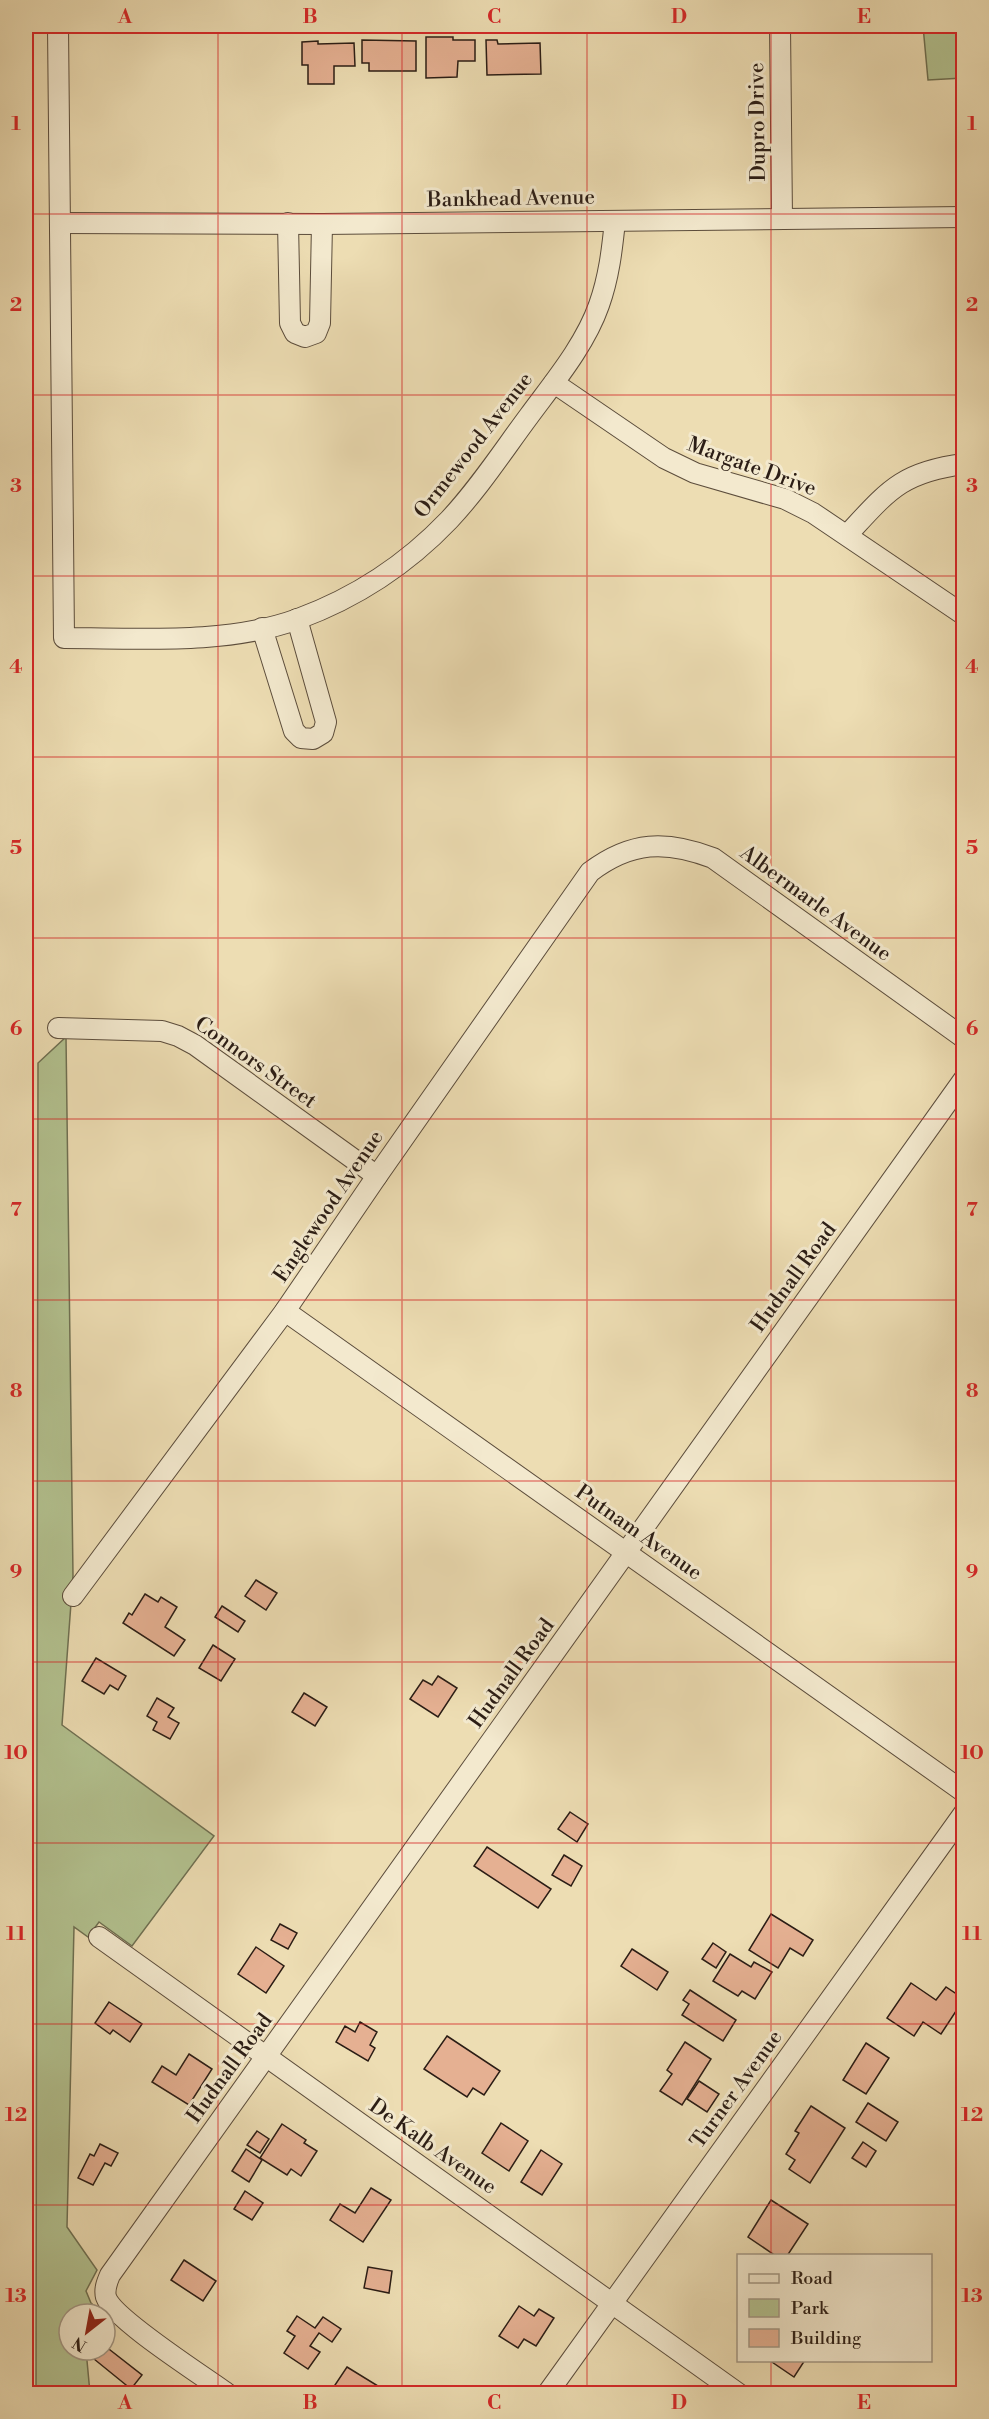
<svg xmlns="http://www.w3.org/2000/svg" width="989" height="2419" viewBox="0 0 989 2419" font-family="'Libre Bodoni',serif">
<rect width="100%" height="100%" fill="#edddb3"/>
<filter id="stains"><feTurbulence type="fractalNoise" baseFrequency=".00333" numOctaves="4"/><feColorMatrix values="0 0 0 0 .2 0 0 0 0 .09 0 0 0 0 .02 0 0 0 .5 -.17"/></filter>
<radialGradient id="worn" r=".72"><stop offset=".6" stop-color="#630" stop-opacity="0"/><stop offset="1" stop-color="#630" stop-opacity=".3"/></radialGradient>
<g fill="#b3c290" stroke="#6f7052" stroke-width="1.5">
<polygon points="923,26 955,26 963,32 963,78 928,80"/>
<polygon points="66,1037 73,1576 62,1725 214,1836 132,1946 99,1922 88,1937 74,1927 67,2227 97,2270 86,2291 91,2303 104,2314 69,2314 69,2350 86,2350 90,2393 36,2394 38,1063"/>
</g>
<g fill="#e5b092" stroke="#2b1d15" stroke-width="1.5">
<polygon points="426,37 453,37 453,40 475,40 475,61 458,61 457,77 426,78"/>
<polygon points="362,40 416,41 416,71 369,71 369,63 362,63"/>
<polygon points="486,40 497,40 498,44 540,43 541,74 487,75"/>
<polygon points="318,41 318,44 354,43 355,66 334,66 334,84 308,84 308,65 302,65 302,42"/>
<polygon points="256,1580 277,1593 266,1610 245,1596"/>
<polygon points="145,1594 158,1602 161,1597 177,1607 165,1627 185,1640 174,1656 123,1623 129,1613 132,1615"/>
<polygon points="222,1606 245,1621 238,1632 215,1617"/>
<polygon points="213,1645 235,1659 221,1681 199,1668"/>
<polygon points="96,1658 126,1676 118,1690 110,1685 104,1694 82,1681"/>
<polygon points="438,1676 457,1688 438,1717 410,1699 423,1680 432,1685"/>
<polygon points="304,1693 327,1707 315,1726 292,1712"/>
<polygon points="157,1698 174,1708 168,1717 179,1723 170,1739 153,1730 157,1722 147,1716"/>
<polygon points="570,1812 588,1824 577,1842 558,1829"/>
<polygon points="487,1847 551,1889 538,1908 474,1866"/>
<polygon points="564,1855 582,1866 571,1886 552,1875"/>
<polygon points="771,1914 813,1940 803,1956 790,1948 778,1968 749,1950"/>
<polygon points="280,1924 297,1933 288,1949 271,1940"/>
<polygon points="713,1943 726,1952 716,1968 702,1959"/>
<polygon points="256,1947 284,1966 266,1993 238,1974"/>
<polygon points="632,1949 668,1972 657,1990 621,1966"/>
<polygon points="730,1954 751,1967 754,1962 772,1972 755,1999 742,1991 738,1996 713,1981"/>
<polygon points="911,1983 936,2000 946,1987 964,1999 941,2034 923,2022 914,2036 887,2018"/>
<polygon points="690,1990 736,2020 723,2041 682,2015 689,2004 683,2000"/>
<polygon points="109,2002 142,2024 130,2042 113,2030 110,2034 95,2023"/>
<polygon points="360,2022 377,2032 370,2045 375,2048 368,2061 336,2042 345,2026 355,2032"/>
<polygon points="447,2036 500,2071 484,2095 473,2088 467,2097 424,2069"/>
<polygon points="685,2042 711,2059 682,2105 660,2091 672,2074 667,2070"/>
<polygon points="866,2043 889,2058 866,2094 843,2080"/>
<polygon points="189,2054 212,2069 189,2105 152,2082 162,2066 176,2075"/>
<polygon points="699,2081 719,2094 707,2112 687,2099"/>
<polygon points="868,2103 898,2122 886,2141 856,2122"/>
<polygon points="811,2106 845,2128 810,2183 789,2169 795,2160 786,2154 799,2133 795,2131"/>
<polygon points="501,2123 528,2141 509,2171 482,2153"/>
<polygon points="282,2124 306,2140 304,2143 317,2151 301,2176 291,2169 287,2175 260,2158"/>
<polygon points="257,2131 269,2139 260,2153 247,2145"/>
<polygon points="863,2142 876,2151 866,2167 852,2158"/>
<polygon points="100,2144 118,2153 111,2166 105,2163 93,2185 78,2178 90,2154 94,2156"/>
<polygon points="246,2149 262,2160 249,2182 232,2171"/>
<polygon points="541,2150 562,2164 542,2195 521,2182"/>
<polygon points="371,2188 391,2200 363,2242 330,2220 340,2204 355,2213"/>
<polygon points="245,2191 263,2203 252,2220 234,2209"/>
<polygon points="771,2200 808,2224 787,2256 776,2256 748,2237"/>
<polygon points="184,2260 216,2281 203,2301 171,2280"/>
<polygon points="368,2267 392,2271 389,2293 364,2288"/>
<polygon points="519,2306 534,2316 539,2309 554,2318 536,2346 524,2339 518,2348 499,2336"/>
<polygon points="297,2316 315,2328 323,2317 341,2329 332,2342 319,2333 310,2346 320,2352 308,2369 284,2353 295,2336 287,2331"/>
<polygon points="105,2346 142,2375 131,2389 94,2359 101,2350 105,2350"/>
<polygon points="769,2360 805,2360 794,2377"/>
<polygon points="347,2367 378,2386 373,2394 329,2394"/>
</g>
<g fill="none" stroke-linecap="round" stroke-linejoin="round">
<defs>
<g id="minor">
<path d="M58 26 64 638C138 638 227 645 298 619 355 598 407 564 449 520 479 488 503 451 529 416 554 382 585 345 599 305 609 277 612 250 615 221"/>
<polyline points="780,26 782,219"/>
<polyline points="60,223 322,224 964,217"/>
<polyline points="288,223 290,323 295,333 305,337 316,333 320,323 322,224"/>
<polyline points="554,383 664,458 695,473 785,499 813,513 964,615"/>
<path d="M847 535C888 491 901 472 964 464"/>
<polyline points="262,628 294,731 301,738 313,739 323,733 326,722 297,619"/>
<polyline points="58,1028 162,1031 178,1036 195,1045 377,1176"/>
<polyline points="285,1311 964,1792"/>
<path d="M73 1596 285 1311 377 1176 590 872C631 841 666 840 713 858L964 1038"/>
<polyline points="99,1937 739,2394"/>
<path d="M228 2394C205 2377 113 2319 106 2297 104 2289 107 2282 110 2275L964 1079"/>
<polyline points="547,2394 964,1813"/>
</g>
</defs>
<use href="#minor" stroke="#5c4d3c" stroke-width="22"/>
<polyline stroke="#2b1d15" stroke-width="3" stroke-dasharray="1.5 3" stroke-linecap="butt" points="26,986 29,986 30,1050 26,1050"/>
<use href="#minor" stroke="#f3e9ce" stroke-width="20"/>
</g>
<path fill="none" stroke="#d62828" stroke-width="1.5" stroke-opacity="0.55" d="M218 26V2394M402 26V2394M587 26V2394M771 26V2256M26 214H964M26 395H964M26 576H964M26 757H964M26 938H964M26 1119H964M26 1300H964M26 1481H964M26 1662H964M26 1843H964M26 2024H964M26 2205H964M771 2360V2394"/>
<g text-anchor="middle" stroke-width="6" stroke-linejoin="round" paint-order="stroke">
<g font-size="21" fill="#2b1d15" stroke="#f3e9ce">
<text transform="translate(757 122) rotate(-91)" y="7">Dupro Drive</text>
<text transform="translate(511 198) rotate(-1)" y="7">Bankhead Avenue</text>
<text transform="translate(473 445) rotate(-52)" y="7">Ormewood Avenue</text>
<text transform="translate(752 466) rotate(20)" y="7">Margate Drive</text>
<text transform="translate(816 903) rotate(36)" y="7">Albermarle Avenue</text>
<text transform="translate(256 1062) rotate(35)" y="7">Connors Street</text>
<text transform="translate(328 1206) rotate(-56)" y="7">Englewood Avenue</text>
<text transform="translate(793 1277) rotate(-54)" y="7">Hudnall Road</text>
<text transform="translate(639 1532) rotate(35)" y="7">Putnam Avenue</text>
<text transform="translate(511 1673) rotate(-54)" y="7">Hudnall Road</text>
<text transform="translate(229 2068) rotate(-54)" y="7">Hudnall Road</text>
<text transform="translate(736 2089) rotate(-54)" y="7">Turner Avenue</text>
<text transform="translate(433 2146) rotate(35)" y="7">De Kalb Avenue</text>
</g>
</g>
<rect width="989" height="2419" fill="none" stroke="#edddb3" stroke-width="66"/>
<rect x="737" y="2254" width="195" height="108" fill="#f3e9ce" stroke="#a39784" stroke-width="1.5"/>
<rect x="749" y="2274" width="30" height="9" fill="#f3e9ce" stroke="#a39784" stroke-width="1.5"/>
<text x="791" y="2284" font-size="18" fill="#2b1d15">Road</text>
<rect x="749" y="2299" width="30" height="18" fill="#b3c290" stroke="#a39784" stroke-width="1.5"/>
<text x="791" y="2314" font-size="18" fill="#2b1d15">Park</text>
<rect x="749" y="2329" width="30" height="18" fill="#e5b092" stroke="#a39784" stroke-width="1.5"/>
<text x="791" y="2344" font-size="18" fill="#2b1d15">Building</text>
<g transform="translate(87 2332) rotate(211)"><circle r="28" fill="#f3e9ce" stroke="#a39784" stroke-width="1.5"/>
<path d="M0-4.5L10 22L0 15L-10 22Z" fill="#8f2418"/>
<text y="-9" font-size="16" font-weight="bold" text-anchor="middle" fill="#2b1d15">N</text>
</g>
<rect x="33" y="33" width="923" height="2353" fill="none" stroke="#d62828" stroke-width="2"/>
<g font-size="20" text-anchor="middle" font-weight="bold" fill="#d62828">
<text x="125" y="23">A</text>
<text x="310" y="23">B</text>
<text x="494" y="23">C</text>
<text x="679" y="23">D</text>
<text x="864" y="23">E</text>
<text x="16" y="130">1</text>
<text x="972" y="130">1</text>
<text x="16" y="311">2</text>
<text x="972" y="311">2</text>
<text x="16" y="492">3</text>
<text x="972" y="492">3</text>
<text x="16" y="673">4</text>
<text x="972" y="673">4</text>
<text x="16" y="854">5</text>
<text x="972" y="854">5</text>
<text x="16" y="1035">6</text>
<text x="972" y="1035">6</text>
<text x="16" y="1216">7</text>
<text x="972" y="1216">7</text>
<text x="16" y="1397">8</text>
<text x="972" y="1397">8</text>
<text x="16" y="1578">9</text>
<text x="972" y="1578">9</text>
<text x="16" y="1759">10</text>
<text x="972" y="1759">10</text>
<text x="16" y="1940">11</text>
<text x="972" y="1940">11</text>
<text x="16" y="2121">12</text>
<text x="972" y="2121">12</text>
<text x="16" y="2302">13</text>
<text x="972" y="2302">13</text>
<text x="125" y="2409">A</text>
<text x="310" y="2409">B</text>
<text x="494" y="2409">C</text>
<text x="679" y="2409">D</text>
<text x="864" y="2409">E</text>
</g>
<rect width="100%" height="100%" filter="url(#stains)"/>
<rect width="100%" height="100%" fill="url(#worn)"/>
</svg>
